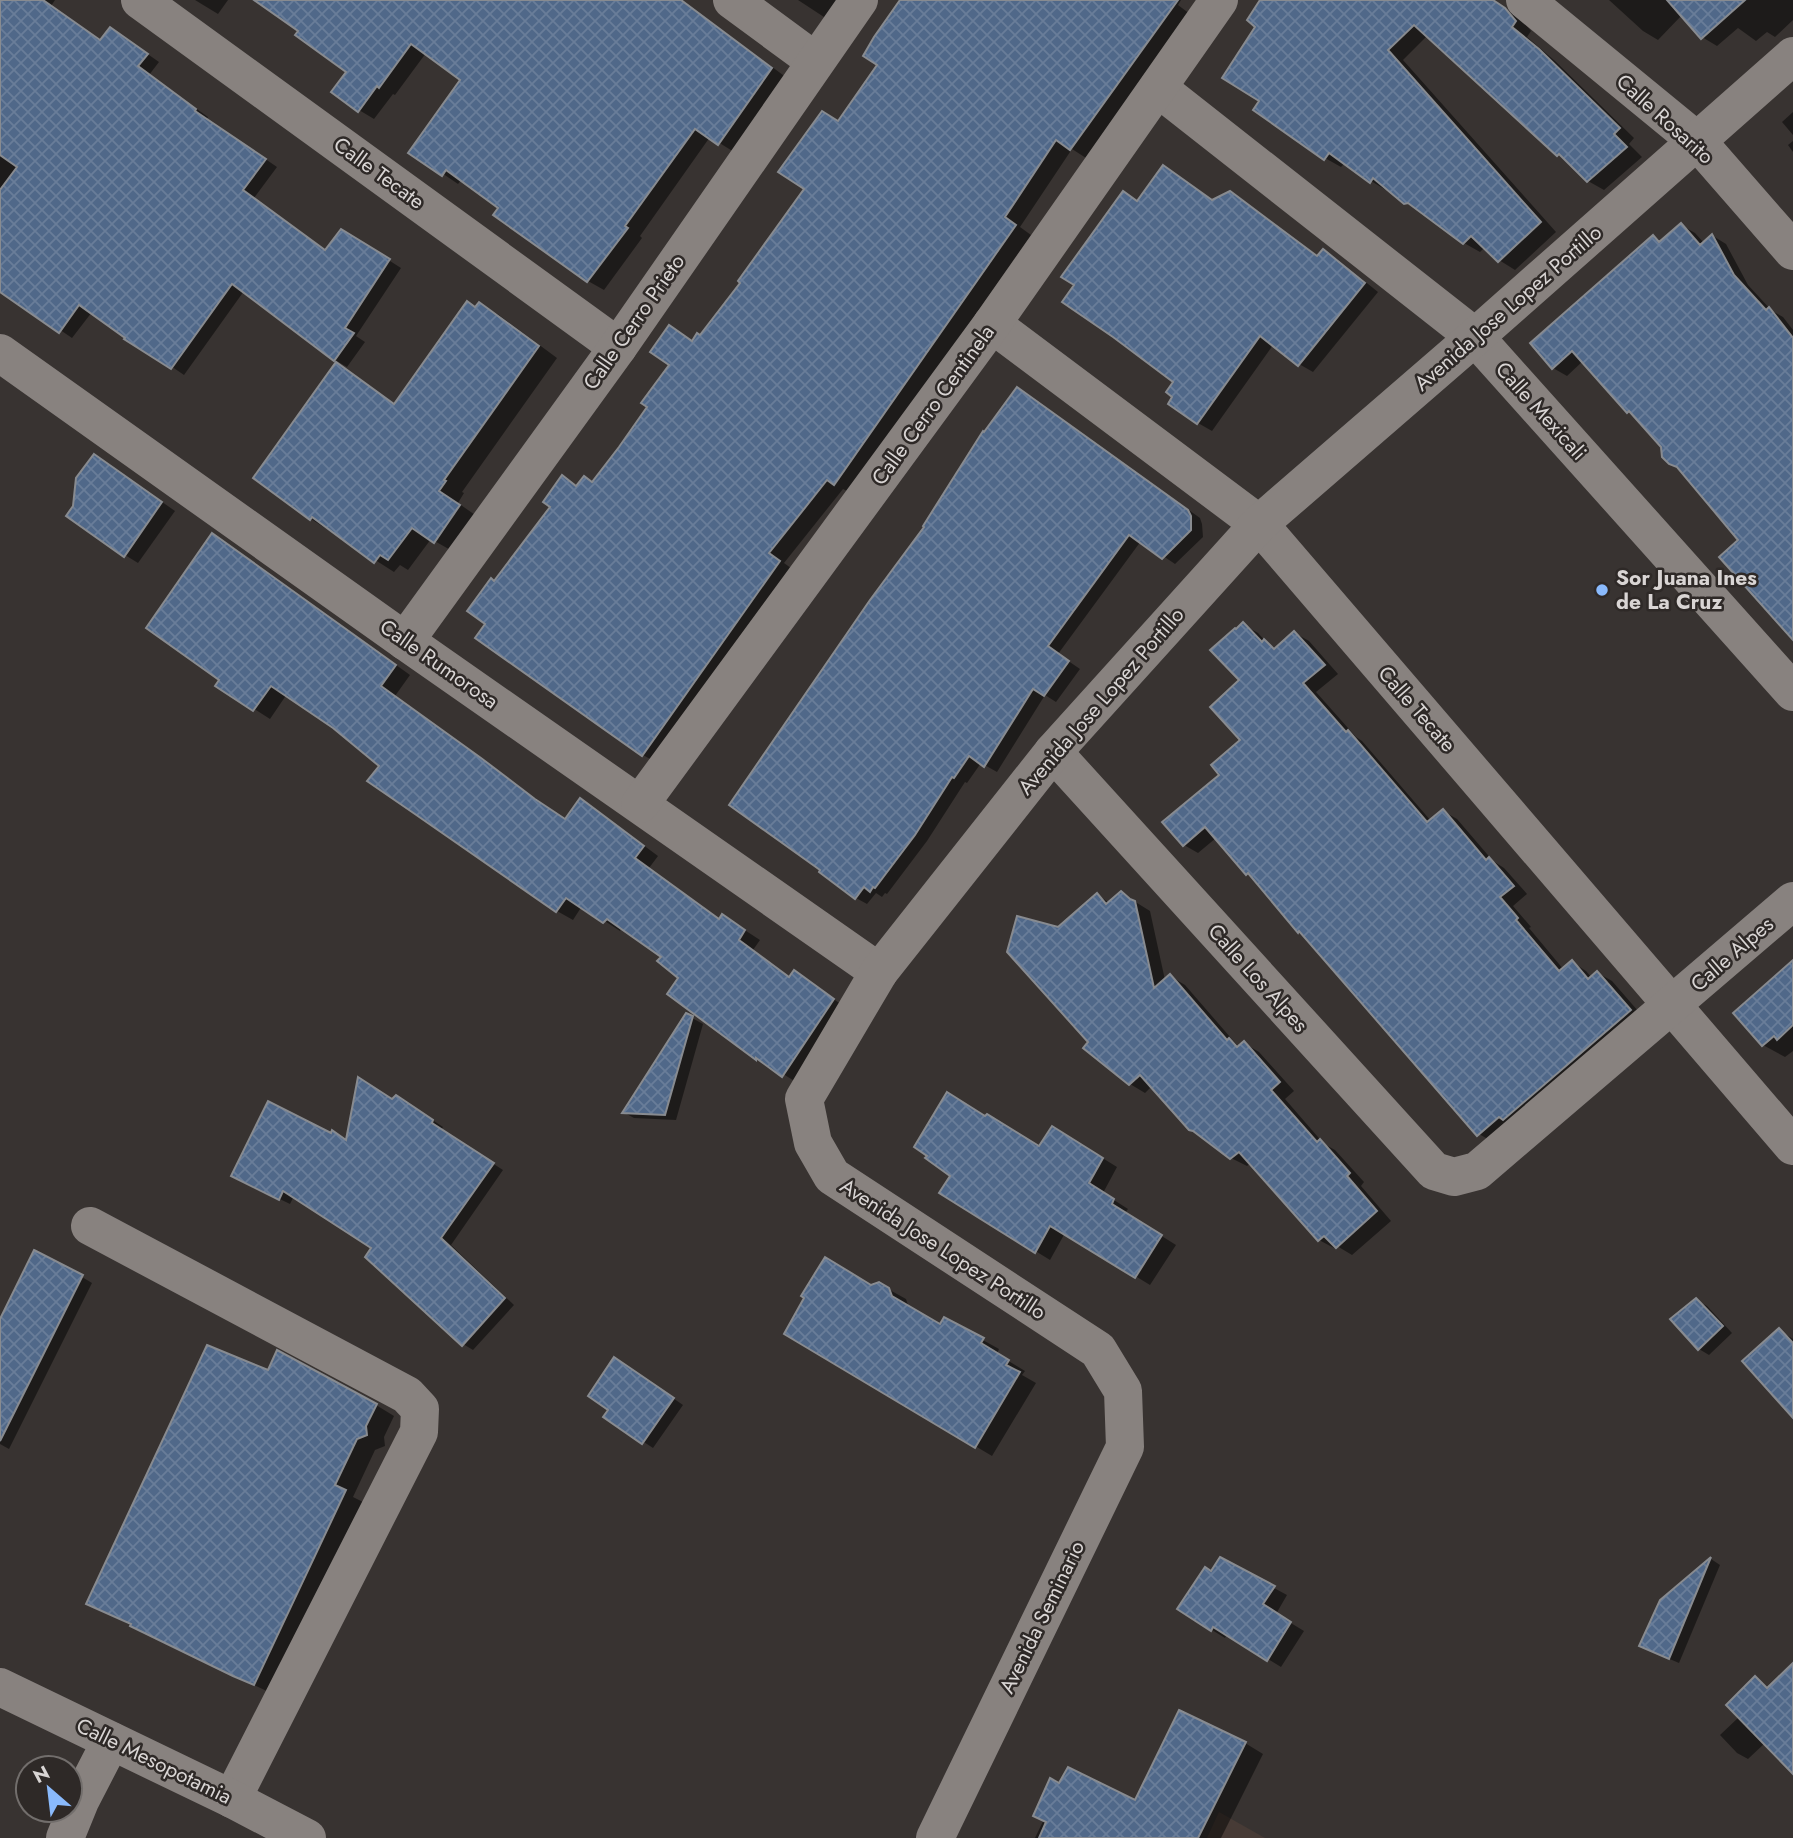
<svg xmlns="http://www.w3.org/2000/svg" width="1793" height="1838" viewBox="0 0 1793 1838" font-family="Jost,sans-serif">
<defs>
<pattern id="building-cross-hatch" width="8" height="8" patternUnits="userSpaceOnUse" patternTransform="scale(1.75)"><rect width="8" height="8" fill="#506889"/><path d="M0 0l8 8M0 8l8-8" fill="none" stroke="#697d99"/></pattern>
</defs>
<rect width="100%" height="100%" fill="#383331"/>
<polygon fill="#473b36" points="1219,1812 1265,1838 1207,1838"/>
<g fill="#0007">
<polygon points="0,0 55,0 51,6 102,41 122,36 159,62 149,75 208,117 207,119 277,167 254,198 326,251 354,238 401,268 356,336 365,342 347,367 335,360 244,291 184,375 92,312 72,338 0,289"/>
<polygon points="195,0 228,0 218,14"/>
<polygon points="257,0 681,0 787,78 734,152 710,137 640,236 642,238 604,290 588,281 495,214 500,208 462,179 458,184 411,152 463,79 426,53 395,95 393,94 374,119 359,110 348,72 301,30"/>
<polygon points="798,0 840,0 827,19"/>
<polygon points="902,0 1181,0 1178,5 1190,14 1086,158 1072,149 1020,227 1031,235 851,493 843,489 784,563 795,571 659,764 643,755 477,638 487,624 495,583 553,507 563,478 578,487 593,483 621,448 693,342 700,337 743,282 806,189 839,122 880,65"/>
<polygon points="1262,0 1490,0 1521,19 1531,31 1527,37 1555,61 1634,138 1629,144 1642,157 1604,190 1588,181 1428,35 1403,60 1556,232 1515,270 1499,260 1485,247 1480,252 1464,243 1422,212 1405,202 1388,188 1386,190 1371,181 1345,163 1341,167 1325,158 1261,101 1257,26"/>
<polygon points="1609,0 1793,0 1793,20 1775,37 1767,32 1756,41 1738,28 1717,46 1702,37 1682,15 1658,40 1643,31"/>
<polygon points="1793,112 1793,135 1782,122"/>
<polygon points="1793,141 1793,152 1788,145"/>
<polygon points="1177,175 1214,201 1230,193 1244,202 1319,257 1323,251 1337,259 1378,292 1313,372 1299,364 1273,345 1212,431 1198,423 1175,396 1176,381 1076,285 1124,193 1139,202"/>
<polygon points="1681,225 1695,233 1704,243 1713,236 1726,244 1748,285 1772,311 1783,317 1793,330 1793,633 1741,541 1663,446 1635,415 1628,411 1583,361 1567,376 1553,368 1653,237 1662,242"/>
<polygon points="480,304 499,315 557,358 462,492 464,493 458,503 478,517 454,552 431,539 408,570 400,565 394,572 311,519 255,478 336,365 356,376 395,405"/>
<polygon points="1029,396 1200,518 1202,524 1203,537 1175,564 1141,541 1058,654 1080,669 1056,702 1045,695 997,772 981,763 967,783 965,782 927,841 887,894 885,893 882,897 876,893 867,904 856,898"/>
<polygon points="108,464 175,511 138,563 125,555 75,506"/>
<polygon points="212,535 228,544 410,675 395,696 567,821 581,801 596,810 658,856 649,868 720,920 723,916 760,940 753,950 791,978 794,972 848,1009 799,1084 769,1065 680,978 663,956 622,927 620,931 582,906 573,920 557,911 370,781 381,766 334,726 287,694 270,719 218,686 222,680"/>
<polygon points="1244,625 1258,633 1267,643 1277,649 1295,633 1309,641 1338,674 1316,692 1356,737 1362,741 1431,821 1443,811 1457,819 1493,861 1504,868 1527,894 1513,906 1531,927 1529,928 1564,970 1572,962 1586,971 1592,978 1598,973 1612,981 1645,1019 1493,1142 1479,1134 1304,934 1299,931 1254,878 1247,874 1216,838 1198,853 1184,845 1242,740 1242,680"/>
<polygon points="1121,893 1150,911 1165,980 1170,976 1185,985 1237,1045 1240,1046 1244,1043 1259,1052 1294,1091 1285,1099 1324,1144 1335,1150 1364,1182 1361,1186 1391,1221 1352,1255 1337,1246 1334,1248 1319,1240 1251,1163 1247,1166 1231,1158 1152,1086 1145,1093 1130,1084 1091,1042 1059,929 1097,895 1110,903"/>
<polygon points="1793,963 1793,1051 1785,1057 1763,1045"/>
<polygon points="692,1018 703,1024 676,1120 634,1118 625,1113"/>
<polygon points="393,1100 407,1103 443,1127 441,1130 503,1170 451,1245 514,1305 473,1350 463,1344 374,1248 294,1196 290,1204 243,1181 348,1142"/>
<polygon points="1067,1136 1117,1167 1103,1193 1128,1209 1125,1213 1176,1245 1150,1285 1065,1233 1050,1260 942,1193"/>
<polygon points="82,1277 92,1283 9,1449 0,1444 0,1323"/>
<polygon points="879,1284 906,1299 909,1308 941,1326 945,1319 999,1349 997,1354 1025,1371 1022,1375 1036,1383 992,1456 787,1334"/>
<polygon points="1696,1300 1707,1306 1732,1333 1709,1355 1699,1349"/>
<polygon points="1779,1330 1793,1339 1793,1409"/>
<polygon points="625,1365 683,1405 653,1448 606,1417 611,1409"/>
<polygon points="268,1372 376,1405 394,1416 384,1437 385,1446 375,1450 353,1497 363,1502 273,1694 151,1636 88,1603"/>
<polygon points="1711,1559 1720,1565 1679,1663 1651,1651 1661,1601"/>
<polygon points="1211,1573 1274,1588 1287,1595 1276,1614 1304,1631 1281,1667 1227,1634 1225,1638 1212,1630"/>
<polygon points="1793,1665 1793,1767 1765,1743 1748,1759 1737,1753 1720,1735 1739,1717 1755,1678 1769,1688"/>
<polygon points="1245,1743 1263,1754 1221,1838 1035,1838 1060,1786 1135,1802"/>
</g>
<g fill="url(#building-cross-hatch)" stroke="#888b90" stroke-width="2">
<polygon points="0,0 43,0 100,40 110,27 148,54 138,66 196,109 195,111 266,159 243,190 325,250 341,229 390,259 345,328 354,333 334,361 232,284 171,369 124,339 125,338 79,305 59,333 0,292 0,190 17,167 0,155"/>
<polygon points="254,0 681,0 772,68 718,145 695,129 625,226 628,228 587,282 493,215 498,208 446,170 442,176 408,153 460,80 411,44 379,88 377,86 358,112 331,92 346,72 295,35 298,31"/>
<polygon points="900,0 1178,0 1070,150 1056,140 1005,217 1016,225 834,485 827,480 769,553 780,561 642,756 475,638 485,624 467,611 491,578 494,581 550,507 543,502 562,475 576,486 584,476 592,482 619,447 647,407 641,403 669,365 650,352 669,325 692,341 697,333 700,335 740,283 738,281 804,189 778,172 822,111 838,121 877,65 863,56 874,37"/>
<polygon points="1260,0 1493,0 1505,8 1516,21 1512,27 1539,49 1620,128 1614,134 1627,147 1587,182 1559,154 1557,156 1414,25 1388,50 1541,222 1498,262 1471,236 1463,244 1408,203 1404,204 1373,178 1370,183 1329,153 1324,160 1253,110 1259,101 1222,78 1255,27 1247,20"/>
<polygon points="1667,0 1745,0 1701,39"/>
<polygon points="1163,165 1212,200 1230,191 1317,256 1323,249 1365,283 1298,366 1260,336 1197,424 1168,404 1172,397 1166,392 1173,382 1113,337 1062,302 1074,285 1061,277 1123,191 1137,201"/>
<polygon points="1681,223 1700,245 1712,234 1734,275 1766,310 1769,307 1793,338 1793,640 1719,557 1738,540 1677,467 1669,464 1662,457 1661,447 1629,411 1627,413 1572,351 1552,369 1530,343 1653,235 1659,242"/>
<polygon points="467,301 475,307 479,302 539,346 444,480 446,481 439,491 460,505 434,543 412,528 388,560 380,555 374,563 312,517 310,520 253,478 336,362 394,404"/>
<polygon points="1017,387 1188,510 1191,516 1191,530 1162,559 1129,535 1048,646 1069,661 1044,696 1033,689 984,767 969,756 954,778 952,777 915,835 875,888 873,887 870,892 864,887 855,899 819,872 820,870 729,805 870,600 924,527 923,526 983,431 984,432"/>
<polygon points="94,454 162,502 124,557 66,516 73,506 76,478"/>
<polygon points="212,533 396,665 381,686 481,758 535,799 565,819 580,798 644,846 635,858 719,919 722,914 745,930 739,940 789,977 794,970 834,999 782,1077 756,1058 756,1060 667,994 678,978 657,961 661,957 607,919 603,923 566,898 556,912 412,812 367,781 379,766 333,728 271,686 253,711 215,686 219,680 146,628"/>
<polygon points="1243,622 1262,642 1264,639 1274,649 1294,631 1325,665 1303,683 1346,732 1348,730 1427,822 1443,809 1486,860 1489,857 1514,886 1500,897 1518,918 1516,920 1559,971 1572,960 1588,979 1597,971 1631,1010 1503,1120 1499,1117 1477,1136 1299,931 1298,933 1248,873 1246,875 1205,827 1183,846 1162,822 1219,775 1211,765 1240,740 1210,707 1239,680 1210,650 1235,628 1236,629"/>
<polygon points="1121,891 1130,899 1135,901 1154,988 1170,974 1227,1040 1229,1038 1237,1047 1244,1041 1280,1082 1271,1090 1317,1142 1320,1139 1350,1173 1347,1176 1377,1211 1336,1248 1324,1236 1318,1241 1239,1152 1230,1159 1193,1131 1189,1130 1140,1075 1129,1085 1083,1048 1088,1042 1007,952 1017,916 1058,927 1097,893 1106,904"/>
<polygon points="1793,960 1793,1025 1777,1040 1774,1036 1762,1046 1733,1013"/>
<polygon points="686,1013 693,1016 665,1115 622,1113"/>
<polygon points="358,1077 392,1099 396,1095 433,1120 432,1123 494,1163 441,1238 505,1298 462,1346 365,1257 371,1248 283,1191 279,1200 231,1176 268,1101 331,1133 332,1130 346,1140"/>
<polygon points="947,1092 985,1116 987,1114 1039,1146 1052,1126 1103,1158 1089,1183 1114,1199 1112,1204 1162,1235 1135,1278 1050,1226 1035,1253 939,1193 950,1176 925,1158 927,1156 914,1147"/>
<polygon points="34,1250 83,1275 0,1441 0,1319"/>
<polygon points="825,1257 871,1285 879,1282 889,1288 892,1296 940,1324 944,1317 984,1338 981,1343 1009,1360 1006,1365 1020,1372 975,1448 784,1334 804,1298 801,1296"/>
<polygon points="1696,1298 1723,1326 1698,1350 1670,1319"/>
<polygon points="1779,1328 1793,1343 1793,1418 1742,1361"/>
<polygon points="207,1345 268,1370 277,1350 377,1404 366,1426 367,1435 357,1439 335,1485 346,1490 254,1685 233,1676 130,1626 131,1624 86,1604"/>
<polygon points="614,1357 674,1398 642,1444 603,1417 608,1410 588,1396"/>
<polygon points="1220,1557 1275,1586 1263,1604 1291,1622 1267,1661 1213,1627 1211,1631 1177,1609 1205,1567 1211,1571"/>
<polygon points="1711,1557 1669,1659 1639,1646 1660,1600"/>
<polygon points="1793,1663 1793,1774 1726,1705 1755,1676 1767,1688"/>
<polygon points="1179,1710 1246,1742 1198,1838 1039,1838 1046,1822 1033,1816 1050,1778 1059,1783 1068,1767 1135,1800"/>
</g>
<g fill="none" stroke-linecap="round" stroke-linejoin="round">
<g stroke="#88827f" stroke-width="38">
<polyline points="140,0 618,347"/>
<polyline points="732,0 815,61"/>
<polyline points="1525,0 1697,141 1793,251"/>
<polyline points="1158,88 1475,337 1793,692"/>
<polyline points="992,324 1259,524 1793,1146"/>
<polyline points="0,353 405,641 879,972"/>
<polyline points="405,641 618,347 859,0"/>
<polyline points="1053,752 1434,1171 1454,1177 1477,1171 1793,901"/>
<polyline points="640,804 992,324 1219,0"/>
<polyline points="90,1226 407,1395 420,1409 419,1432 232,1799"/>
<polyline points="0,1687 232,1799 307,1838"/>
<polyline points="65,1838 80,1801 111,1741"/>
<polyline points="935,1838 1125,1447 1123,1391 1098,1350 832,1176 813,1143 804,1099 879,972 1053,752 1259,524 1475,337 1793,56"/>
</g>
</g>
<circle fill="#8abafc" stroke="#2e2927" stroke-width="2.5" cx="1602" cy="590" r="7"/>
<g text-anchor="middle" stroke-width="5" stroke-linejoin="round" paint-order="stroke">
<g font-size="21" fill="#d9d5d4" stroke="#2e2927">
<text transform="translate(1665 119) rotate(42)" y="7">Calle Rosarito</text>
<text transform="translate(379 173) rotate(36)" y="7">Calle Tecate</text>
<text transform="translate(1508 308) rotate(-41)" y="7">Avenida Jose Lopez Portillo</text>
<text transform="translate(634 322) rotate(-55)" y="7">Calle Cerro Prieto</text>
<text transform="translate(933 405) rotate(-54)" y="7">Calle Cerro Centinela</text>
<text transform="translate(1541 411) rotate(48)" y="7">Calle Mexicali</text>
<text transform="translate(439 664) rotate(35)" y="7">Calle Rumorosa</text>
<text transform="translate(1101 701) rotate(-49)" y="7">Avenida Jose Lopez Portillo</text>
<text transform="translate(1417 709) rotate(49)" y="7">Calle Tecate</text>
<text transform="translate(1732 954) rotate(-41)" y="7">Calle Alpes</text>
<text transform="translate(1258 978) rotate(48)" y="7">Calle Los Alpes</text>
<text transform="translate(943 1249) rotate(33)" y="7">Avenida Jose Lopez Portillo</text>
<text transform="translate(1042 1617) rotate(-64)" y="7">Avenida Seminario</text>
<text transform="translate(154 1761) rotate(26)" y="7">Calle Mesopotamia</text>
</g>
<g font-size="21" font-weight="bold" fill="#d9d5d4" stroke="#2e2927" text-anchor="start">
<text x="1616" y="585">Sor Juana Ines<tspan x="1616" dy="24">de La Cruz</tspan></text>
</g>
</g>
<g transform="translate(49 1789) rotate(332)"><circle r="33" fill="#2e2927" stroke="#726e6c" stroke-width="2"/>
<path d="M0-5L12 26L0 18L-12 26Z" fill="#8abafc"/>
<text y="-10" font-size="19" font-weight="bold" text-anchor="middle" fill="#d9d5d4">N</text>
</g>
</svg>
